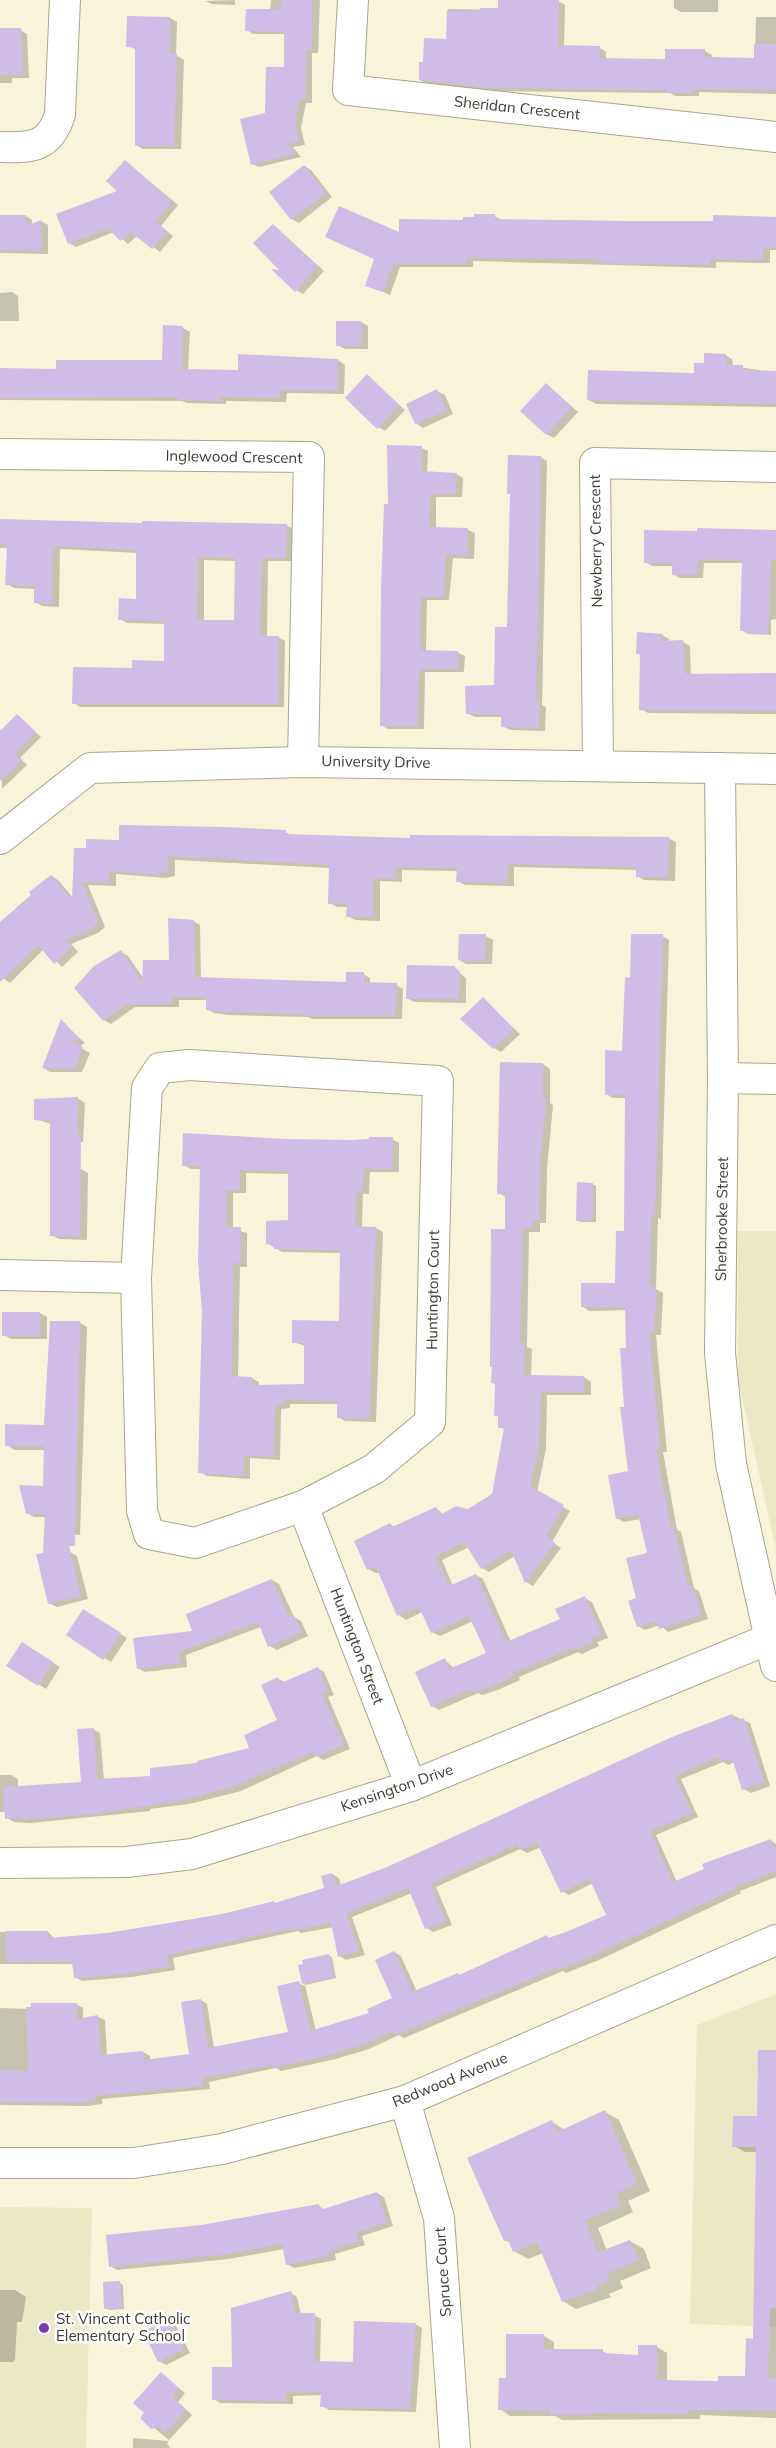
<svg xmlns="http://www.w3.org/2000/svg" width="776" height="2448" viewBox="0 0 776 2448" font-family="Mulish,sans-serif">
<rect width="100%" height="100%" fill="#f7f4da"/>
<g fill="#ebe8c6">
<polygon points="738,1231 776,1231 776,1549 738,1380"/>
<polygon points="776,1994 776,2327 690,2324 697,2025"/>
<polygon points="0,2207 92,2208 86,2448 0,2448"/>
</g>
<g fill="#0003" fill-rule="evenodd">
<polygon points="235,0 235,5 212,4 205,1"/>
<polygon points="271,0 320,0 318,53 312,53 312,103 306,103 301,128 305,145 293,147 301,157 259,167 252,164 285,69 286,34 253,34 247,30 270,11"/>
<polygon points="499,0 558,1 565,5 564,47 600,48 606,52 606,60 666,61 705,51 712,55 712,59 755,59 756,17 776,17 776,94 699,92 699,96 675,96 670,93 495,91 427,84 420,80 425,64 447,40 448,9 499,10"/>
<polygon points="674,0 718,0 718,12 681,12 674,8"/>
<polygon points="170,18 177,22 176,55 184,60 181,149 143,149 136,145 137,50 128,46"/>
<polygon points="0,29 20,30 27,34 29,78 12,78 12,83 0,83"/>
<polygon points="126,162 178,205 161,226 173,236 160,252 138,235 128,244 114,232 76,247 69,243 120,191"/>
<polygon points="304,166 311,170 332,197 299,223 292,219"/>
<polygon points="0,216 26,216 32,220 32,225 41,221 48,225 48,254 0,253"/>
<polygon points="494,216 502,220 714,222 776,218 776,250 770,250 770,263 716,262 716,268 473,261 473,267 400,267 390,295 367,285 400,235"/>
<polygon points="273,226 324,271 303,294 296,290 283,272"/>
<polygon points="12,292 18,296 19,321 0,321 0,293"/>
<polygon points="361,322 368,326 368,349 345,349 338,345"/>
<polygon points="183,328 190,332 188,371 239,372 338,360 345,365 344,394 287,393 286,402 226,401 226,404 187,403 182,401 0,400 0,369 57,370 163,362"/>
<polygon points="725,355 732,359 733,366 776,373 776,407 596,404 589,400 696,375 706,365"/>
<polygon points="367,376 405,410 385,431 378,427"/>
<polygon points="547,385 578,412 554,438 546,434"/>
<polygon points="437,391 445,395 453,414 423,428 416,423"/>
<polygon points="421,448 428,451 427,473 456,474 463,478 462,497 436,497 436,529 468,530 475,533 474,559 453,558 449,600 427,600 426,652 458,653 465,656 464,672 425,672 424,729 388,729 382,725 389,506"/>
<polygon points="540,457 547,461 542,705 546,707 545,731 510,730 503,726 503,717 475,717 467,713 495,687 508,629 512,495 508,493"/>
<path d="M0 520 143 525H286L293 529 292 561H268L267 637H278L285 641 284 707H80L74 703 133 670 166 662V624L127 623 120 619 137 601V553L60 549 59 607 42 606 36 602V589L14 588 7 584 8 548H0ZM204 560 236 561 235 621H204Z"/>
<polygon points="776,532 776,619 771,620 771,635 748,634 741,630 744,563 704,563 703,578 680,578 673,574 673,566 652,566 645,562"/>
<polygon points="662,635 669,639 669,642 683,642 690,646 691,676 776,676 776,714 648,713 641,709 642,656 637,653"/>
<polygon points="17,716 41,737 20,758 27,765 2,789 0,729 2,731"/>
<polygon points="285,832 293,836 411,840 668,838 676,842 675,881 644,880 637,876 638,870 514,867 514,886 465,885 458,881 458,871 402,870 402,882 380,881 380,921 355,920 348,916 348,907 337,907 330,903 331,868 175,860 175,876 166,878 116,874 116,886 88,885 105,927 98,933 71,944 78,952 62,967 44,949 10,983 0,976 0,925 52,876 59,881 74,899 88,849 120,842"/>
<polygon points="193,921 200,925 201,979 348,984 363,974 370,978 370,984 396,985 403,989 402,1019 312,1019 308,1017 229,1015 214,1013 207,1009 207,1000 179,1000 179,1007 135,1007 111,1024 104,1020 121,952 128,956 144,979 171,962"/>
<polygon points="485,936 493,940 492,964 466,964 459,960"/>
<polygon points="662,936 669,940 661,1219 658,1218 656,1289 663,1293 661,1335 656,1335 667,1452 663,1452 677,1530 681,1532 694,1588 699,1591 708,1619 668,1632 660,1625 645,1630 638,1626 638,1599 649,1554 641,1519 624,1522 617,1518 630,1472 625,1408 627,1310 589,1311 582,1306 616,1285 625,1233 626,1098 613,1098 606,1094 624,1052 632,980"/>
<polygon points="453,968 466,978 466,1003 414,1002 407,998"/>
<polygon points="483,999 520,1034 501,1052 494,1048"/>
<polygon points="61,1021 85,1043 79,1047 90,1053 82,1072 50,1072 44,1068"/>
<polygon points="543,1064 550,1069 550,1103 553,1105 547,1169 546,1223 540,1223 540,1232 529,1232 527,1347 532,1349 531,1376 584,1377 591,1382 591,1395 547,1395 546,1449 537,1492 570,1511 552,1542 561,1548 533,1586 526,1582 515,1556 489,1572 482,1568 469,1547 442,1560 453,1586 476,1575 483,1579 511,1642 562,1620 585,1598 592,1602 608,1638 597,1642 599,1646 582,1654 578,1652 519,1677 520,1680 498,1690 482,1695 478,1693 439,1710 432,1706 445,1660 454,1668 488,1654 473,1621 440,1636 432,1632 422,1612 406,1620 399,1615 380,1572 376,1573 368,1569 390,1524 395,1527 436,1508 444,1515 468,1511 494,1495 505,1430 500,1427 500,1417 496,1415 496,1385 493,1383 506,1231 507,1198 499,1193"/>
<polygon points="77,1098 85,1103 83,1142 58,1142 51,1124 35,1119"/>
<path d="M392 1139 399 1143V1172H370L369 1194H363L362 1228H376L383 1232 376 1422 345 1421 338 1417 339 1404H290V1408L281 1409 280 1460 250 1458V1479L207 1476 200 1472 203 1311 202 1169H191L184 1165 285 1140 353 1142ZM246 1173 290 1174 289 1222 267 1243 282 1252 342 1253 341 1322 293 1342 306 1346V1385L259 1386V1382L252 1378H238L240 1267H247V1233L233 1229V1193H246Z"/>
<polygon points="81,1169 88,1173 87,1240 59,1239 52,1235 52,1171"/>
<polygon points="592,1184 596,1186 596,1222 580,1222 577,1220"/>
<polygon points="40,1313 47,1317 47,1339 11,1339 4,1335"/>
<polygon points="51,1323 80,1323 87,1327 80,1535 53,1533 46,1517 34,1517 27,1513 44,1487 45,1450 14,1450 7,1445 46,1426"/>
<polygon points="70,1552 77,1556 88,1599 57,1607 49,1603"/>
<polygon points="272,1580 279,1584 294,1617 301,1621 308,1636 277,1650 270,1646 261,1627 186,1655 187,1667 145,1672 138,1668"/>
<polygon points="90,1615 127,1638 111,1662 68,1635"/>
<polygon points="23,1644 60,1667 46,1689 8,1665"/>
<polygon points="317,1668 324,1672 334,1695 328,1697 350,1749 323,1760 317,1756 241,1791 189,1804 150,1809 150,1811 31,1823 14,1822 7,1818 6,1812 0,1812 0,1775 11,1775 18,1779 18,1787 83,1784 93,1729 100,1733 104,1780 152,1777 251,1749 279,1721 278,1679 285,1682"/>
<polygon points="732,1715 750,1723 770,1786 751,1793 744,1789 735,1762 728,1765 723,1762 681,1779 698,1817 656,1835 677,1882 771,1841 776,1844 776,1877 740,1891 741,1893 599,1960 566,1973 563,1971 404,2038 399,2035 369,2049 336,2059 281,2071 276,2068 209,2082 210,2089 102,2099 102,2104 88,2106 0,2105 0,2008 32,2009 76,2004 83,2008 83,2019 98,2017 105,2020 107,2056 143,2052 150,2056 150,2061 191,2055 201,2000 207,2004 214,2048 289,2033 298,1983 305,1986 299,1966 329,1956 332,1957 336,1978 305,1985 316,2031 371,2014 394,1998 394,1952 401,1956 417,1992 461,1976 547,1937 551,1939 608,1915 593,1883 569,1895 562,1891 541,1847 527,1853 520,1849 436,1887 452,1925 433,1932 427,1928 412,1893 352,1917 365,1955 346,1960 340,1956 334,1927 301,1933 298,1931 173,1958 175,1970 132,1977 82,1981 75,1977 74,1964 0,1964 0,1932 48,1932 55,1939 107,1935 277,1904 326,1889 332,1874 339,1878 341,1886 388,1868"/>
<polygon points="776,2051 776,2418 700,2415 700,2419 562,2420 555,2416 510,2416 500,2409 507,2380 544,2336 554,2342 554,2351 602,2351 610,2355 640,2357 657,2347 667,2353 667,2381 720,2382 747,2378 755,2340 757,2152 745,2152 734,2146 759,2118"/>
<polygon points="605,2112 619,2120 650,2191 628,2201 633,2212 598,2228 607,2251 630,2241 644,2249 651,2268 620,2281 623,2288 609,2294 611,2297 576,2309 563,2301 543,2253 528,2259 514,2251 511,2243 505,2240 552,2122 565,2130"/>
<polygon points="377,2193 384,2197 393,2226 362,2236 365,2245 335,2254 336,2260 294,2268 287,2264 284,2249 229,2259 117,2270 110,2266 319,2206 325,2210"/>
<polygon points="120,2283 123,2285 124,2309 109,2310 106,2308 104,2284"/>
<polygon points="0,2290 15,2290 26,2297 22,2322 17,2322 15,2360 13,2362 0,2362"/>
<polygon points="291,2293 297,2297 301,2315 314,2315 321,2319 320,2363 354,2364 415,2324 422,2328 416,2412 329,2410 322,2406 322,2395 293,2396 293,2404 220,2403 214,2399"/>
<polygon points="169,2322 176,2326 190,2353 166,2365 159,2361"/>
<polygon points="161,2374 185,2393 178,2402 192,2415 169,2440 142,2418"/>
<polygon points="133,2438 169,2441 167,2443 170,2448 133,2448"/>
</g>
<g fill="#cfbce7" fill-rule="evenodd">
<polygon points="281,0 312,0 312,50 306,50 305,100 299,100 295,124 299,141 288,144 295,154 251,165 240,119 265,113 266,67 284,67 284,32 245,31 246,9 281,9"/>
<polygon points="498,0 559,0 558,45 600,46 600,58 665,59 665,49 705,49 705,57 754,58 754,44 776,44 776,90 692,89 692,93 666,93 666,90 488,88 419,80 419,62 423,62 424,38 446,39 447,10 479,11 480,8 498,8"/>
<polygon points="127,16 170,17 169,54 177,54 174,146 135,146 135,47 126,47"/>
<polygon points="0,28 21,28 23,75 0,75"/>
<polygon points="125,160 172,201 155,222 167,231 152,249 131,232 120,241 108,228 68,244 56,214 117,191 106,181"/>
<polygon points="304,165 326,193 291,220 269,192"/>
<polygon points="339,206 399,232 399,219 463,220 463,217 474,217 474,214 495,214 495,219 624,221 713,221 713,215 776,217 776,248 763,247 763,260 710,259 710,265 599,263 599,259 467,258 467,264 393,264 383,292 365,286 374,259 325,237"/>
<polygon points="0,215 26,215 26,226 41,220 41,251 0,250"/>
<polygon points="273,224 318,266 295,292 271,269 279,270 253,243"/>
<rect x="336" y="321" width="25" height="25"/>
<polygon points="163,325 183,326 182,369 238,370 238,354 338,359 337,391 280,390 280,398 220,397 220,401 178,400 178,397 0,398 0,368 56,369 56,360 162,360"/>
<polygon points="704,353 726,354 727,365 743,365 743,370 776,371 776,404 587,400 588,370 694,373 694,363 704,363"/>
<polygon points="367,374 399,405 377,429 345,398"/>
<polygon points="546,383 572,407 546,435 520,411"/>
<polygon points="437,389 447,410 415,424 406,404"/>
<polygon points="387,445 422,446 421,471 457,473 455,494 430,494 429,527 468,528 468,556 446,555 443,597 421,597 420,650 458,651 458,669 419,669 417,726 380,726 381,590 384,504 388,504"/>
<polygon points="508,455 541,456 536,701 539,701 539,728 501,727 501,714 466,714 465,686 494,685 495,627 507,627 510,494 507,494"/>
<path d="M0 519 142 523V521L287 524 286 558H262L260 636H279L278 704H72L73 667 132 668V660L164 661V621L118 620 119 598 136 599V550L53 546 52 604 34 603V586L5 585 7 545H0ZM198 557 235 558 234 620H197Z"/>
<polygon points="697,528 776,530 776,560 771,560 768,634 749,634 749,631 740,631 742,560 698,559 697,575 672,575 672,563 644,563 644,530 697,531"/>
<polygon points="637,632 663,634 662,641 683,640 685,674 776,673 776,711 639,710 640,654 636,654"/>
<polygon points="17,714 36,732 14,754 21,761 0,781 0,731"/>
<polygon points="119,825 225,827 286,830 286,834 410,838 410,835 669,837 668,877 636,877 636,867 508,864 507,883 456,882 457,868 396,867 395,879 373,878 373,917 346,917 347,904 328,904 329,865 168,856 168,873 159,873 159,875 109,871 109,883 82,882 98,922 91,930 66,940 72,948 54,964 38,945 0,982 0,922 31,895 29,892 51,875 72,900 74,848 86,848 86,839 119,840"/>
<polygon points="168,918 194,920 195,977 346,982 346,972 364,972 364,982 397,983 395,1016 304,1016 304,1014 221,1012 206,1010 206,997 172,997 172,1004 127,1004 103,1021 74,988 94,966 121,950 142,982 143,960 169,960"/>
<polygon points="459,934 486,934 485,961 458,960"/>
<polygon points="631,934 663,934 655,1215 651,1215 649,1287 656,1287 656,1314 654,1314 654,1332 649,1332 660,1448 656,1449 663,1487 671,1527 674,1526 688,1586 692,1585 702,1615 659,1629 656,1621 637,1627 628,1601 636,1598 626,1558 647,1553 638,1514 616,1519 608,1475 628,1471 620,1407 624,1407 620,1348 626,1348 625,1307 581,1307 581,1283 615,1283 616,1231 624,1231 625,1095 605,1095 605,1050 622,1051 625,977 630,978"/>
<polygon points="407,965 454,966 460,972 459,999 406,999"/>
<polygon points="483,997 514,1029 493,1049 460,1019"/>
<polygon points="61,1019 79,1038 72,1043 83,1047 75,1069 42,1068"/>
<polygon points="500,1062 543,1063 543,1099 546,1099 540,1164 539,1220 533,1220 533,1228 522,1228 520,1343 525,1343 524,1375 584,1376 584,1392 541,1392 539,1445 530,1486 564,1505 546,1536 555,1543 525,1583 511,1550 481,1569 464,1542 436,1556 449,1586 476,1574 506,1642 560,1619 555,1609 585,1596 602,1634 591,1638 593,1642 573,1651 572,1648 512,1673 514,1676 490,1687 473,1692 472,1689 431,1707 415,1672 445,1658 449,1669 486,1653 469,1616 431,1633 419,1607 397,1616 376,1567 367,1570 354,1541 390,1523 392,1527 436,1507 440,1515 456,1506 468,1509 492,1494 504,1428 498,1428 498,1416 494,1416 495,1383 491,1383 492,1367 490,1367 491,1229 505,1229 505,1194 497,1194"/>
<polygon points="78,1097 77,1134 81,1134 80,1237 50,1236 50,1121 34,1120 34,1099"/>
<path d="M183 1133 285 1139 352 1140 369 1139V1137H393L392 1169H364L362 1191H357L355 1226 376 1227 369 1419 337 1418V1401L283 1400 284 1405 275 1406 273 1457 244 1455 243 1476 198 1473 202 1311 198 1263 200 1166H182ZM240 1170 288 1171V1220L266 1221V1244H273L274 1249 340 1250 339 1321 292 1320V1343H304V1384L252 1385V1377L232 1376 233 1263H240L241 1227H226V1190H240Z"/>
<polygon points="577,1182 593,1183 593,1221 576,1221"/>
<rect x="2" y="1312" width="38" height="24"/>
<polygon points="50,1321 80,1321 75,1546 69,1546 81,1596 48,1604 36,1554 43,1553 45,1514 26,1514 19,1485 43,1486 44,1446 5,1446 5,1424 44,1425"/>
<polygon points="272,1579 289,1617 294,1615 302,1632 268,1647 258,1622 179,1652 181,1663 137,1669 133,1638 192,1631 186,1614"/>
<polygon points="83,1609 121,1633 103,1660 66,1635"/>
<polygon points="22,1642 53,1662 38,1686 6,1666"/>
<polygon points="318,1667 328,1691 322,1693 344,1745 315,1757 313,1752 247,1780 248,1782 181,1801 93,1814 23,1820 23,1818 5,1819 3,1787 81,1782 77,1729 94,1728 97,1779 150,1776 150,1768 197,1763 197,1761 249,1748 244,1735 277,1720 261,1685 278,1677 281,1683"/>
<polygon points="732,1714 735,1721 744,1718 764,1782 742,1790 732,1758 720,1762 718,1757 675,1776 692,1813 650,1831 673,1882 704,1869 702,1864 771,1839 776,1853 776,1871 735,1887 735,1889 592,1956 558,1970 557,1968 396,2035 394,2031 362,2045 329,2055 272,2068 272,2065 202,2078 203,2086 95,2096 96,2100 80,2103 0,2102 0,2070 28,2071 26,2007 31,2007 31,2003 77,2003 77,2019 98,2015 101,2055 143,2051 144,2060 189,2054 181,2002 201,1999 208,2048 288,2032 277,1986 299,1981 310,2031 369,2013 367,2009 392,1998 375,1960 394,1951 412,1992 458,1973 459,1975 547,1935 548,1938 566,1932 606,1915 589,1878 561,1893 537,1843 519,1850 517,1844 430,1884 446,1921 425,1929 408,1888 346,1913 359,1951 338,1957 331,1923 293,1930 292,1928 167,1955 169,1967 124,1974 74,1978 72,1961 7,1962 6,1931 48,1931 49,1938 107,1933 218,1915 274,1901 275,1903 324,1888 321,1876 332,1873 337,1886 387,1867 672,1737"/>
<polygon points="329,1954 334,1977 302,1984 298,1965 303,1964 302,1960"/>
<polygon points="758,2050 776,2050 776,2308 770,2308 768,2378 776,2378 776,2411 689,2410 689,2414 592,2413 592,2415 550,2415 550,2411 498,2410 499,2378 506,2378 506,2334 544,2334 544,2349 603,2349 603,2353 638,2355 638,2345 657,2345 657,2380 718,2381 718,2376 745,2376 746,2338 753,2339 756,2147 732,2147 733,2116 757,2116"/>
<polygon points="605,2110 637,2184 616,2193 621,2205 585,2220 598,2252 630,2240 639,2260 607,2273 610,2280 597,2286 598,2289 562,2302 537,2242 513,2252 508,2240 504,2241 467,2158 552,2120 557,2132"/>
<polygon points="377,2192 387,2223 356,2232 359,2241 328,2251 329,2256 286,2265 282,2244 221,2255 109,2267 106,2235 201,2225 319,2204 320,2210"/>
<polygon points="120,2281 122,2308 104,2309 103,2282"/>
<polygon points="291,2291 295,2313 315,2313 314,2361 353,2362 354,2321 416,2323 409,2409 320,2407 321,2392 286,2392 286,2401 212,2400 212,2367 232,2367 231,2308"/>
<polygon points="169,2320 184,2349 158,2362 143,2331"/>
<polygon points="161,2372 179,2388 172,2397 186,2410 165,2433 159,2427 151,2429 140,2418 144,2413 133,2403"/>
</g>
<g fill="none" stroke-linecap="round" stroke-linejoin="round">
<defs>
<g id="minor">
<polyline points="353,0 348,90 776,137"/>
<path d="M0 147C31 148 50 148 60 114L65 0"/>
<polyline points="0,454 309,457 303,762"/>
<polyline points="598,765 595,463 776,467"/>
<polyline points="720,768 723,1078 720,1353 731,1464 776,1666"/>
<polyline points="0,839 90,768 303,762 776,769"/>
<polygon points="189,1065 438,1081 430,1422 374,1469 303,1506 195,1543 149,1534 142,1511 136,1278 147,1088 160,1068"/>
<polyline points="723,1078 776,1079"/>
<polyline points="0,1275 136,1278"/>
<polyline points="303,1506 411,1786"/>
<polyline points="0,1863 127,1862 192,1854 411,1786 776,1636"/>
<polyline points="405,2101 439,2218 455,2448"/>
<polyline points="0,2163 134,2163 222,2149 405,2101 776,1940"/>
</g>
</defs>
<use href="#minor" stroke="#a8a68d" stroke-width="32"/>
<use href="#minor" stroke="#fff" stroke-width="30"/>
</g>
<circle fill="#793aaf" stroke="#fff" stroke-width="2" cx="44" cy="2328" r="6"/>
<g text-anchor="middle" stroke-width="5" stroke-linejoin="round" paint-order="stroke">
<g font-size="15" fill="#3d3c31" stroke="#fff">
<text transform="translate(517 108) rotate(6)" y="5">Sheridan Crescent</text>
<text transform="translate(234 457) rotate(1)" y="5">Inglewood Crescent</text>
<text transform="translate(596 541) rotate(-91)" y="5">Newberry Crescent</text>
<text transform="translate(376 762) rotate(1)" y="5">University Drive</text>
<text transform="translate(722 1219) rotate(-89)" y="5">Sherbrooke Street</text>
<text transform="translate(433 1290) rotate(-89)" y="5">Huntington Court</text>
<text transform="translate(357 1646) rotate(69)" y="5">Huntington Street</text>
<text transform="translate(397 1788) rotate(-19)" y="5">Kensington Drive</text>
<text transform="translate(450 2080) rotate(-22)" y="5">Redwood Avenue</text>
<text transform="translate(443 2272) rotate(-94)" y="5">Spruce Court</text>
</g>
<g font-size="15" fill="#3d3c31" stroke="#fff" text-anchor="start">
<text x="56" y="2324">St. Vincent Catholic<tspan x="56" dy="17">Elementary School</tspan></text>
</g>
</g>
</svg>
